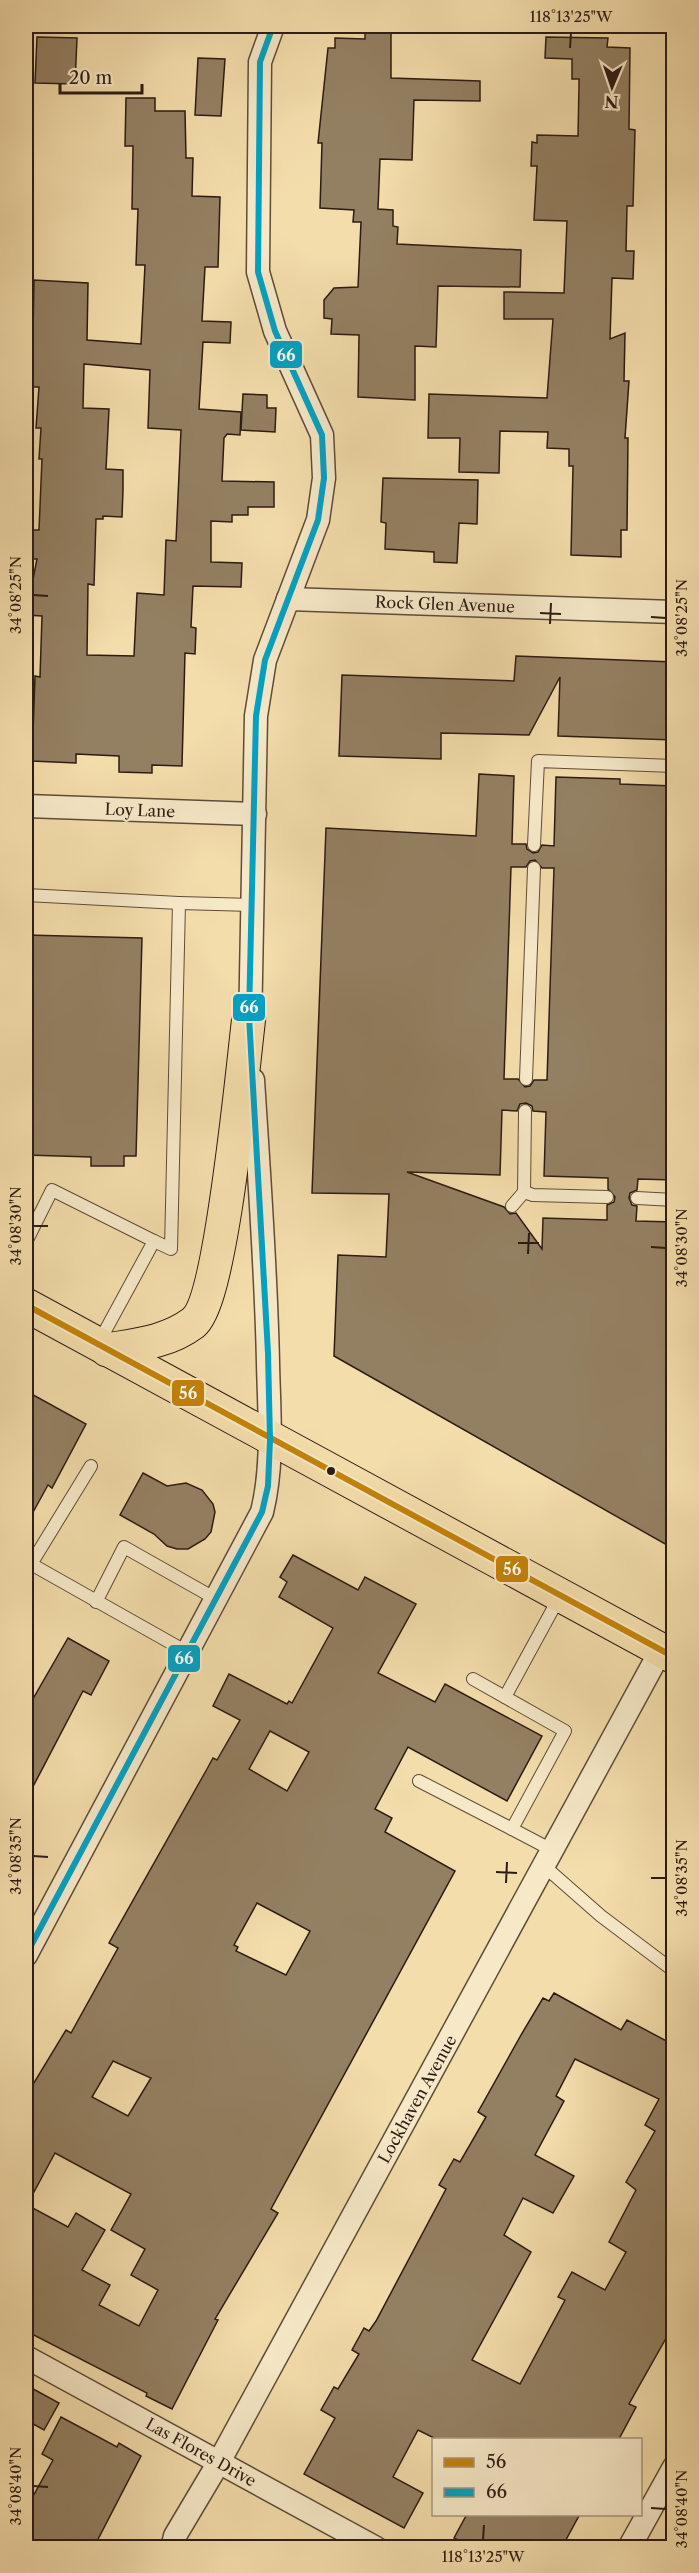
<svg xmlns="http://www.w3.org/2000/svg" width="699" height="2573" viewBox="0 0 699 2573" font-family="'Libre Caslon Text',serif">
<rect width="100%" height="100%" fill="#f3ddab"/>
<filter id="stains"><feTurbulence type="fractalNoise" baseFrequency=".00333" numOctaves="4"/><feColorMatrix values="0 0 0 0 .2 0 0 0 0 .09 0 0 0 0 .02 0 0 0 .5 -.17"/></filter>
<radialGradient id="worn" r=".72"><stop offset=".6" stop-color="#630" stop-opacity="0"/><stop offset="1" stop-color="#630" stop-opacity=".3"/></radialGradient>
<g fill="#938062" stroke="#2c1b13" stroke-width="1.5" fill-rule="evenodd">
<polygon points="365,26 391,26 391,78 480,81 480,101 414,100 412,160 380,159 378,209 393,210 393,226 398,227 397,244 521,250 520,287 438,286 436,347 415,346 415,400 358,397 359,335 331,334 332,319 324,318 324,300 334,288 358,287 361,222 353,222 354,210 320,208 322,143 318,143 328,48 335,48 335,38 365,39"/>
<polygon points="37,37 77,38 75,84 35,83"/>
<polygon points="546,37 608,38 607,47 630,48 629,129 635,130 633,206 627,206 626,251 634,251 633,279 612,278 610,339 625,333 624,381 629,381 625,438 628,438 627,530 621,530 621,557 571,555 573,466 569,466 569,449 547,448 548,432 500,431 499,473 459,472 460,438 428,438 429,394 547,398 553,319 504,319 504,292 564,293 567,221 534,220 537,166 531,166 532,142 537,143 537,135 578,136 579,85 579,79 572,79 572,59 545,58"/>
<polygon points="198,58 225,59 221,116 195,115"/>
<path d="M126 98H155V111H185L186 158H193L192 196 220 197 218 267H205L202 321 231 322 230 343 203 342 199 409 241 412 240 435 227 434 224 438 222 481 274 482V507H248V515H232V522L211 521V562L242 563 241 587 193 586 191 627 196 628 195 654 185 653 182 766 152 765V773L119 772V756L76 754V763L32 761 35 676 40 677 42 616 26 615 37 559H26L27 530H39L42 459H39L41 428H36L39 387H32L34 280 88 283 87 340 141 344 145 265H136L138 209H132L133 146H125ZM84 364 150 370 148 428 181 430 176 541 166 540 164 595 137 593 134 656 87 655 88 584 94 585 96 519H103V516L122 517 123 490V470L106 469 109 409 83 408Z"/>
<polygon points="243,394 267,395 267,408 276,408 275,432 241,430"/>
<polygon points="383,478 478,480 477,524 459,523 457,563 434,562 434,552 385,549 386,523 381,522"/>
<polygon points="516,656 674,662 674,740 558,736 560,677 529,735 441,733 441,759 339,756 342,675 514,681"/>
<path d="M479 774 514 776 512 844H526L527 849 533 853 538 852 542 845 554 846 556 777 620 779V784L674 786V1180L638 1179 637 1190 630 1193 629 1198 632 1205 637 1206 636 1221 674 1222V1549L334 1356 338 1255 386 1257 389 1194 312 1193 326 828 476 836ZM535 860 542 868H554L547 1080H534L530 1086 525 1087 518 1079H504L511 867H526L530 861ZM526 1103 532 1106 533 1111 546 1112 544 1176 608 1178V1189L615 1197 614 1202 607 1205V1220L543 1218 542 1249 516 1213 510 1214 504 1207 407 1172 500 1175 502 1110 517 1111 520 1104Z"/>
<polygon points="26,935 142,938 136,1156 124,1156 124,1166 91,1166 91,1157 26,1155"/>
<polygon points="26,1391 86,1424 52,1488 48,1485 26,1525"/>
<polygon points="143,1473 167,1486 186,1483 202,1490 213,1504 215,1512 211,1532 205,1539 188,1549 177,1549 167,1546 154,1534 120,1515"/>
<path d="M293 1555 358 1590 365 1577 416 1604 378 1673 435 1702 445 1684 542 1736 507 1801 408 1747 375 1809 392 1818 385 1832 455 1871 271 2209 278 2213 215 2319 218 2320 172 2409 146 2396 147 2393 26 2331V2096L66 2030 71 2033 118 1948 109 1943 207 1769 213 1758 217 1760 240 1720 213 1706 229 1674 287 1704 289 1701 292 1703 333 1628 279 1597 287 1582 280 1577ZM270 1731 309 1752 287 1791 249 1769ZM257 1903 310 1931 286 1975 236 1951 238 1947 234 1945ZM113 2061 151 2078 128 2116 92 2097ZM55 2153 131 2194 111 2230 145 2249 131 2275 158 2290 139 2326 99 2305 110 2285 82 2270 105 2230 76 2213 68 2227 27 2205Z"/>
<polygon points="68,1638 109,1661 91,1695 83,1691 26,1800 26,1711"/>
<path d="M554 1993 621 2030 627 2020 674 2045V2324L629 2404 636 2407 619 2439H436L418 2430 393 2477 423 2493 404 2528 304 2474 335 2418 321 2410 334 2387 338 2389 359 2354 352 2350 364 2328 369 2331 376 2321 446 2189 439 2185 454 2159 460 2162 486 2117 478 2112 521 2035 543 1998 549 2001ZM575 2059 659 2099 645 2125 655 2131 626 2182 636 2190 609 2242 626 2252 605 2290 572 2272 558 2297 565 2300 520 2384 472 2360 531 2252 504 2235 523 2198 553 2213 574 2176 535 2155 564 2101 556 2096Z"/>
<polygon points="26,2385 59,2403 44,2430 26,2420"/>
<polygon points="61,2417 117,2447 119,2443 141,2456 94,2547 26,2547 26,2509 53,2460 42,2454"/>
<polygon points="467,2514 580,2514 562,2547 473,2547 454,2538"/>
</g>
<g fill="none" stroke-linecap="round" stroke-linejoin="round">
<defs>
<g id="lane">
<polyline points="534,845 538,761 674,766"/>
<polyline points="26,895 179,903 171,1249 154,1241"/>
<polyline points="179,903 253,905"/>
<polyline points="526,1079 534,868"/>
<polyline points="525,1111 524,1192 533,1195 607,1197"/>
<polyline points="637,1198 674,1200"/>
<polyline points="512,1206 524,1192"/>
<polyline points="26,1242 52,1190 154,1241 98,1344"/>
<polyline points="91,1466 31,1564 187,1652"/>
<polyline points="96,1602 124,1547 216,1599"/>
<polyline points="505,1697 560,1596"/>
<polyline points="419,1781 512,1829 565,1731 473,1679"/>
<polyline points="512,1829 552,1850"/>
<polyline points="544,1866 601,1916 674,1971"/>
</g>
<g id="street">
<polyline points="288,599 674,612"/>
<polyline points="26,806 255,814"/>
<polyline points="250,1029 256,716 265,660 318,520 324,478 322,435 275,331 258,272 260,62 273,26"/>
<path d="M26 1955 262 1512C274 1463 269 1413 268 1363 266 1268 259 1174 253 1080"/>
<polyline points="26,2357 376,2548"/>
<polyline points="172,2548 175,2536 219,2462 661,1650"/>
<polyline points="629,2548 674,2467"/>
</g>
<g id="primary">
<polyline points="26,1305 674,1657"/>
<path d="M107 1350C136 1345 168 1342 193 1323 222 1300 243 1064 249 1016"/>
</g>
</defs>
<use href="#lane" stroke="#5e4c39" stroke-width="14"/>
<use href="#street" stroke="#5e4c39" stroke-width="25"/>
<use href="#primary" stroke="#2c1b13" stroke-width="35"/>
<use href="#lane" stroke="#f7e9c8" stroke-width="12"/>
<use href="#street" stroke="#f7e9c8" stroke-width="22"/>
<use href="#primary" stroke="#f3ddab" stroke-width="33"/>
<defs>
<polyline id="bus-1" points="26,1305 674,1657"/>
<polyline id="bus-2" points="26,1955 262,1512 268,1486 270,1440 268,1353 249,1016 256,716 265,660 318,520 324,478 322,435 275,331 258,272 260,62 273,26"/>
</defs>
<use href="#bus-1" stroke="#f7e9c8" stroke-width="10"/>
<use href="#bus-2" stroke="#f7e9c8" stroke-width="10"/>
<use href="#bus-1" stroke="#c48305" stroke-width="6"/>
<use href="#bus-2" stroke="#02a2c5" stroke-width="6"/>
</g>
<path fill="none" stroke="#2c1b13" stroke-width="2" d="M570 48 571 33M33 595 48 596M540 613 561 614M651 617 666 618M550 624 551 603M33 1226H48M518 1243H539M651 1247 666 1248M528 1254 529 1233M33 1856 48 1857M496 1872 517 1873M651 1878H666M506 1883 507 1862M33 2486 48 2487M651 2508 666 2509M483 2540 484 2525"/>
<circle fill="#2c1b13" stroke="#f7e9c8" stroke-width="2" cx="331" cy="1471" r="5"/>
<g text-anchor="middle" stroke-width="4.5" stroke-linejoin="round" paint-order="stroke">
<g font-size="16" fill="#2c1b13" stroke="#f7e9c8">
<text transform="translate(445 604) rotate(2)" y="6">Rock Glen Avenue</text>
<text transform="translate(140 810) rotate(2)" y="6">Loy Lane</text>
<text transform="translate(417 2099) rotate(-61)" y="6">Lockhaven Avenue</text>
<text transform="translate(201 2452) rotate(29)" y="6">Las Flores Drive</text>
</g>
</g>
<g stroke="#f7e9c8" stroke-width="2">
<rect x="269" y="340" width="34" height="29" rx="6" fill="#02a2c5"/>
<rect x="232" y="993" width="34" height="29" rx="6" fill="#02a2c5"/>
<rect x="171" y="1379" width="34" height="28" rx="6" fill="#c48305"/>
<rect x="495" y="1555" width="34" height="28" rx="6" fill="#c48305"/>
<rect x="167" y="1644" width="34" height="29" rx="6" fill="#02a2c5"/>
</g>
<g font-size="16" text-anchor="middle" font-weight="bold" fill="#fff">
<text x="286" y="361">66</text>
<text x="249" y="1013">66</text>
<text x="188" y="1399">56</text>
<text x="512" y="1575">56</text>
<text x="184" y="1664">66</text>
</g>
<rect width="699" height="2573" fill="none" stroke="#f3ddab" stroke-width="66"/>
<rect x="432" y="2438" width="210" height="78" fill="#f7e9c8" stroke="#a69780" stroke-width="1.5"/>
<rect x="444" y="2458" width="30" height="9" fill="#c48305" stroke="#a69780" stroke-width="1.5"/>
<text x="486" y="2468" font-size="18" fill="#2c1b13">56</text>
<rect x="444" y="2488" width="30" height="9" fill="#02a2c5" stroke="#a69780" stroke-width="1.5"/>
<text x="486" y="2498" font-size="18" fill="#2c1b13">66</text>
<g transform="translate(612 87) rotate(182)" stroke="#f7e9c8" stroke-width="4.5" paint-order="stroke">
<path d="M0-4.5L10 22L0 15L-10 22Z" fill="#2c1b13"/>
<text y="-9" font-size="16" font-weight="bold" text-anchor="middle" fill="#2c1b13">N</text>
</g>
<path d="M60 84v9h82v-9" fill="none" stroke="#2c1b13" stroke-width="3"/>
<text x="69" y="84" font-size="18" fill="#2c1b13" stroke="#f7e9c8" stroke-width="4.5" paint-order="stroke">20 m</text>
<rect x="33" y="33" width="633" height="2507" fill="none" stroke="#2c1b13" stroke-width="2"/>
<g font-size="15" text-anchor="middle" fill="#2c1b13">
<text x="571" y="22">118°13'25"W</text>
<text transform="translate(16 595) rotate(-90)" y="5">34°08'25"N</text>
<text transform="translate(682 618) rotate(-90)" y="5">34°08'25"N</text>
<text transform="translate(16 1226) rotate(-90)" y="5">34°08'30"N</text>
<text transform="translate(682 1248) rotate(-90)" y="5">34°08'30"N</text>
<text transform="translate(16 1856) rotate(-90)" y="5">34°08'35"N</text>
<text transform="translate(682 1878) rotate(-90)" y="5">34°08'35"N</text>
<text transform="translate(16 2486) rotate(-90)" y="5">34°08'40"N</text>
<text transform="translate(682 2509) rotate(-90)" y="5">34°08'40"N</text>
<text x="483" y="2562">118°13'25"W</text>
</g>
<rect width="100%" height="100%" filter="url(#stains)"/>
<rect width="100%" height="100%" fill="url(#worn)"/>
</svg>
